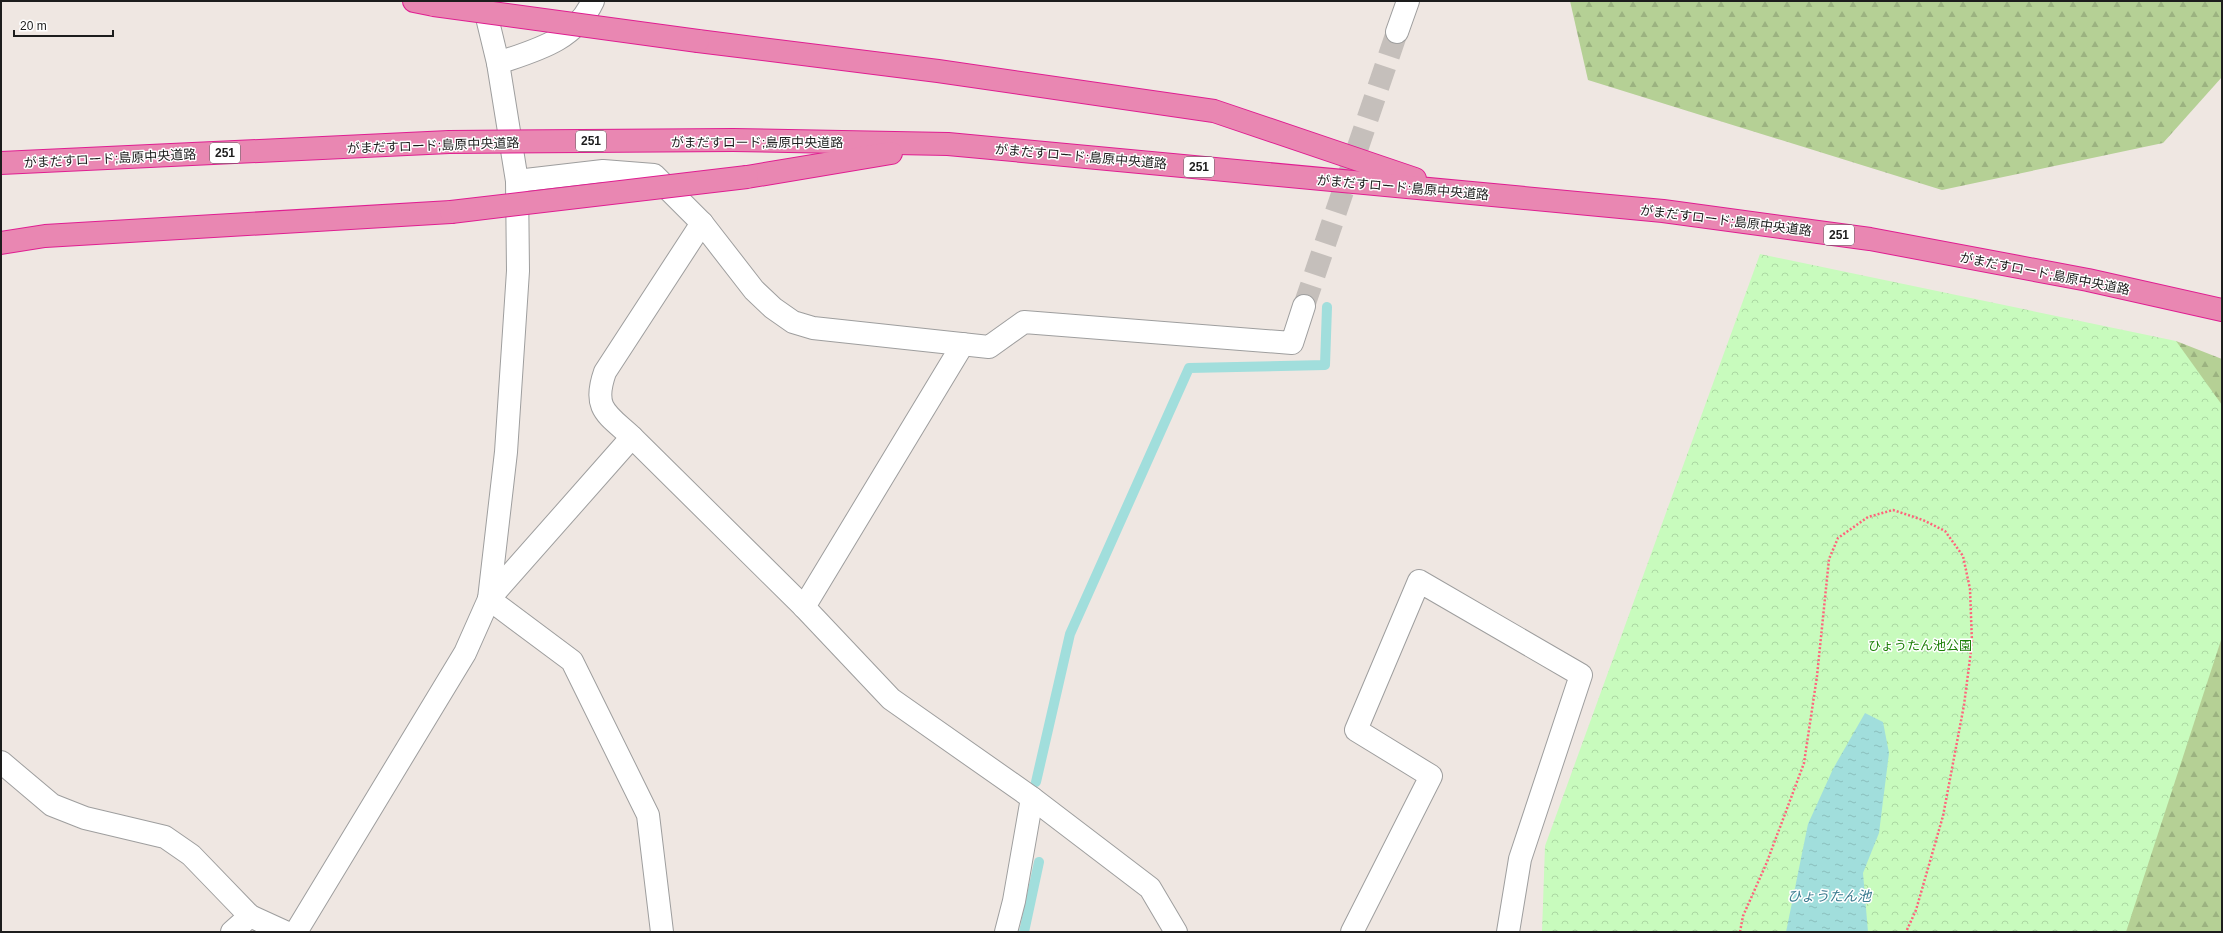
<svg xmlns="http://www.w3.org/2000/svg" width="2223" height="933" viewBox="0 0 2223 933" font-family="Arial,'Noto Sans JP',sans-serif">
<defs>
<pattern id="forest-firs" width="22" height="20" patternUnits="userSpaceOnUse"><rect width="22" height="20" fill="#b5d095"/><path d="M5 1l3.5 6h-7zM16 11l3.5 6h-7z" fill="#9bb280"/></pattern>
<pattern id="park-crowns" width="20" height="18" patternUnits="userSpaceOnUse"><rect width="20" height="18" fill="#c8fbbd"/><path d="M2 6a3 3 0 1 1 6 0M12 15a3 3 0 1 1 6 0" fill="none" stroke="#abd7a2"/></pattern>
<pattern id="water-ripples" width="26" height="14" patternUnits="userSpaceOnUse"><rect width="26" height="14" fill="#a1dedc"/><path d="M2 4q2-2 4 0t4 0M15 11q2-2 4 0t4 0" fill="none" stroke="#8abebc"/></pattern>
</defs>
<rect width="100%" height="100%" fill="#efe7e2"/>
<g fill="url(#forest-firs)">
<polygon points="1570,1 2222,1 2222,77 2163,143 1942,190 1588,80"/>
<polygon points="2176,341 2222,359 2222,932 2109,932 2139,892"/>
</g>
<polygon fill="url(#park-crowns)" points="1760,254 2176,341 2222,405 2222,637 2126,932 1542,932 1545,846"/>
<polygon fill="url(#water-ripples)" points="1865,713 1883,722 1889,753 1879,833 1863,873 1868,932 1786,932 1808,824 1833,769"/>
<g fill="none" stroke-linecap="round" stroke-linejoin="round">
<g stroke="#a1dedc" stroke-width="10">
<polyline points="1036,782 1070,634 1189,368 1325,365 1327,307"/>
<polyline points="1024,932 1039,862"/>
</g>
<polyline stroke="#c5bfbb" stroke-width="22" stroke-dasharray="22 11" stroke-linecap="butt" points="1304,306 1397,32"/>
<defs>
<g id="minor">
<polyline points="1397,32 1408,1"/>
<path d="M498 63C536 50 574 41 593 1"/>
<polyline points="517,181 603,171 654,175 702,223 754,290 773,308 793,322 813,328 989,347 1024,322 1292,343 1304,306"/>
<path d="M632 437C607 414 592 409 605 372L702 223"/>
<polyline points="489,599 632,437 804,607 891,699 1032,798 1014,901 1006,932"/>
<polyline points="489,599 572,661 648,815 662,932"/>
<polyline points="804,607 963,344"/>
<polyline points="1,762 52,805 85,818 165,837 191,855 250,916"/>
<polyline points="1032,798 1150,888 1176,932"/>
<polyline points="232,932 250,916 285,932"/>
<polyline points="296,932 465,653 489,599 506,452 518,271 517,181 498,63 483,1"/>
<polyline points="1352,932 1431,776 1356,730 1419,581 1581,675 1520,859 1508,932"/>
</g>
<g id="highway">
<polyline points="414,1 434,5"/>
<polyline points="698,41 938,71 1214,111 1415,179"/>
<polyline points="733,140 948,144 1663,211 1870,239 2088,280 2222,310"/>
<polyline points="1,163 449,142"/>
<polyline points="747,177 891,153"/>
<polyline points="1,243 45,236 451,212"/>
</g>
</defs>
<use href="#minor" stroke="#9e9e9e" stroke-width="24"/>
<use href="#highway" stroke="#df1e91" stroke-width="24"/>
<polyline stroke="#ff637b" stroke-width="2.5" stroke-dasharray="2 2" stroke-linecap="butt" points="1740,932 1743,916 1767,862 1804,763 1817,676 1829,559 1838,538 1868,517 1893,510 1923,520 1945,531 1963,556 1970,589 1972,643 1964,705 1943,816 1916,910 1906,932"/>
<use href="#minor" stroke="#fff" stroke-width="22"/>
<use href="#highway" stroke="#e987b2" stroke-width="22"/>
<defs>
<g id="highway-bridge">
<polyline points="434,5 698,41"/>
<polyline points="449,142 733,140"/>
<polyline points="451,212 747,177"/>
</g>
</defs>
<use href="#highway-bridge" stroke="#df1e91" stroke-width="24" stroke-linecap="butt"/>
<use href="#highway-bridge" stroke="#e987b2" stroke-width="22"/>
</g>
<g text-anchor="middle" stroke-width="3" stroke-linejoin="round" paint-order="stroke">
<g fill="#fff" stroke="#616161" stroke-width="1">
<rect x="576" y="131" width="30" height="20" rx="3"/>
<rect x="210" y="143" width="30" height="20" rx="3"/>
<rect x="1184" y="157" width="30" height="20" rx="3"/>
<rect x="1824" y="225" width="30" height="20" rx="3"/>
</g>
<g font-size="12" font-weight="bold" fill="#1d1d1d">
<text x="591" y="145">251</text>
<text x="225" y="157">251</text>
<text x="1199" y="171">251</text>
<text x="1839" y="239">251</text>
</g>
<g font-size="13" fill="#1d1d1d" stroke="#fff">
<text x="757" y="147">がまだすロード;島原中央道路</text>
<text transform="translate(433 145) rotate(-2)" y="5">がまだすロード;島原中央道路</text>
<text transform="translate(1081 156) rotate(5)" y="5">がまだすロード;島原中央道路</text>
<text transform="translate(110 158) rotate(-3)" y="5">がまだすロード;島原中央道路</text>
<text transform="translate(1403 187) rotate(5)" y="5">がまだすロード;島原中央道路</text>
<text transform="translate(1726 220) rotate(7)" y="5">がまだすロード;島原中央道路</text>
<text transform="translate(2045 273) rotate(11)" y="5">がまだすロード;島原中央道路</text>
</g>
<g font-size="13" fill="#1c7f07" stroke="#fff">
<text x="1920" y="650">ひょうたん池公園</text>
</g>
<g font-size="14" font-style="italic" fill="#3b7b90" stroke="#fff">
<text x="1829" y="901">ひょうたん池</text>
</g>
</g>
<rect width="2223" height="933" fill="none" stroke="#1d1d1d" stroke-width="4"/>
<path d="M14 30v6h99v-6" fill="none" stroke="#1d1d1d" stroke-width="2"/>
<text x="20" y="30" font-size="12" fill="#1d1d1d" stroke="#ffffff" stroke-width="3" paint-order="stroke">20 m</text>
</svg>
